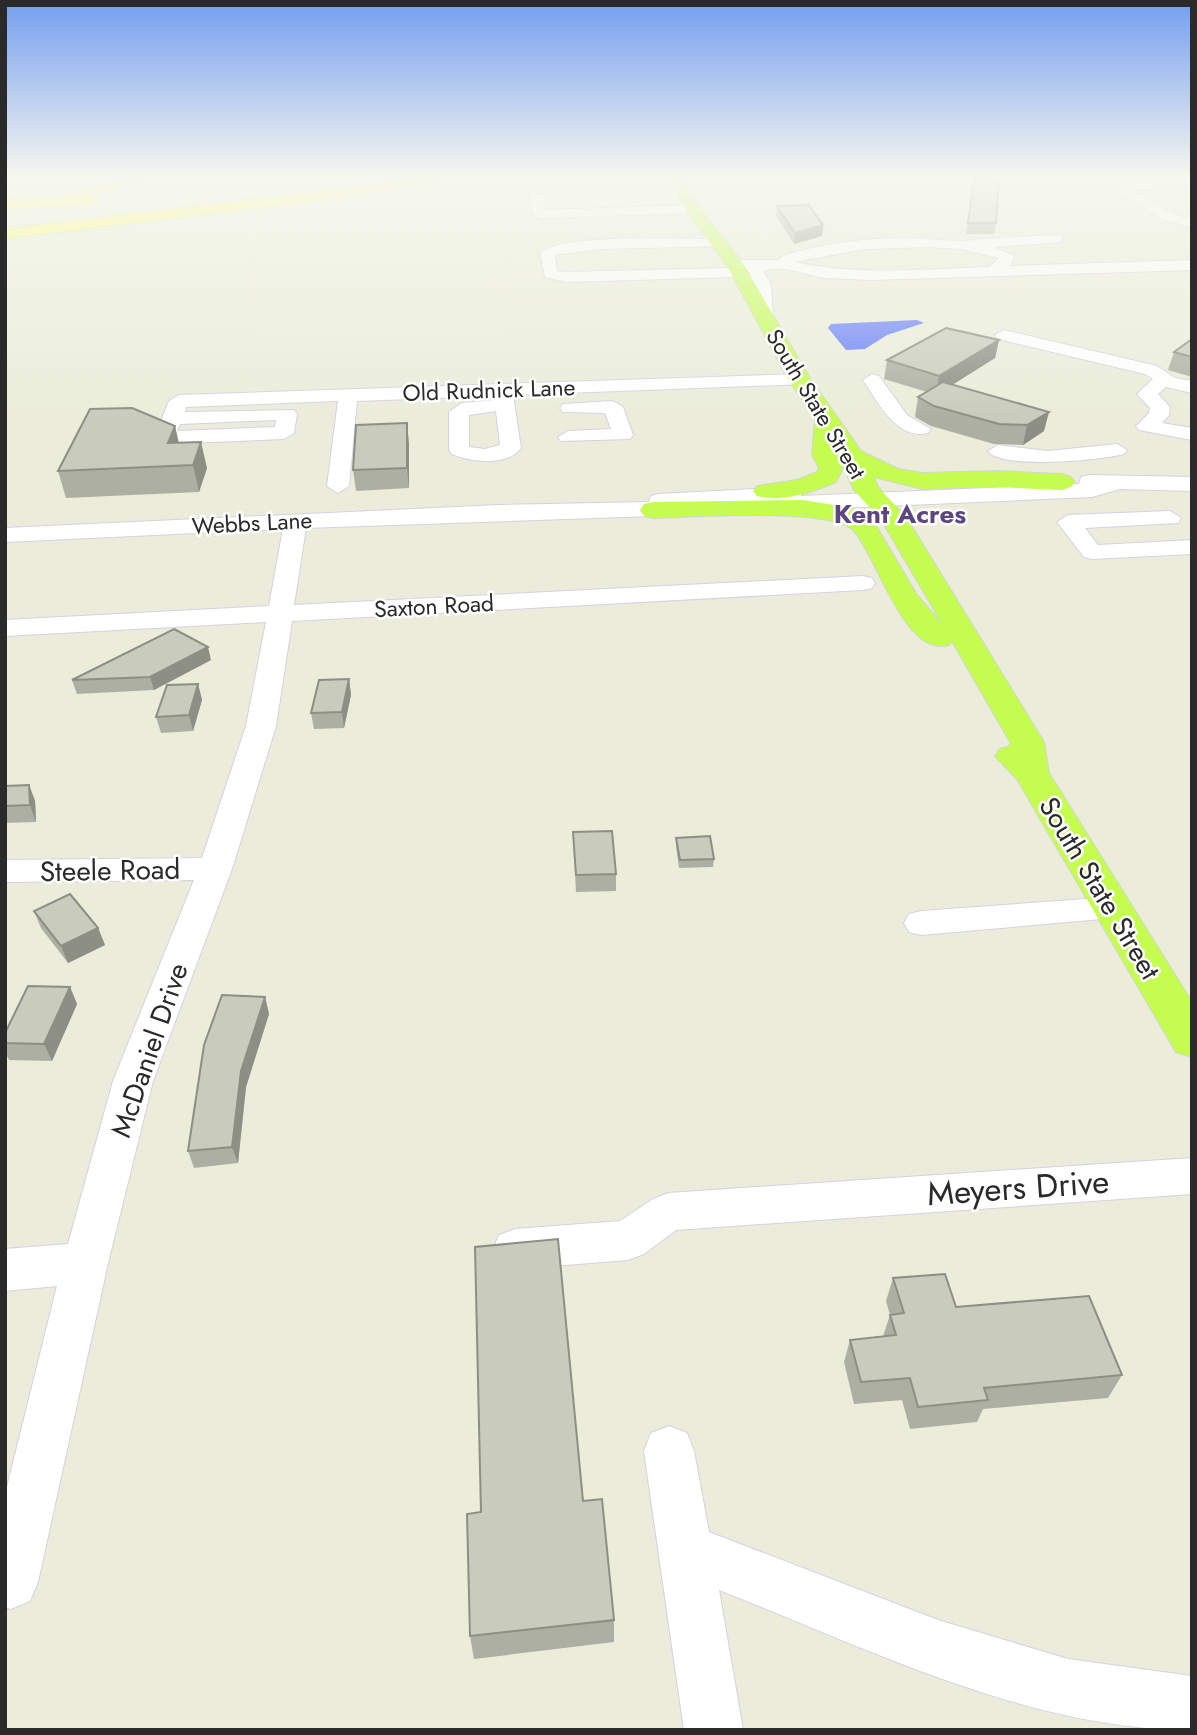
<svg xmlns="http://www.w3.org/2000/svg" width="1197" height="1735" viewBox="0 0 1197 1735" font-family="Jost,sans-serif">
<rect width="100%" height="100%" fill="#ebedda"/>
<polygon fill="#647df9" points="917,320 924,323 887,335 865,349 846,350 828,328 831,324"/>
<g fill="none" stroke-linecap="round" stroke-linejoin="round">
<defs>
<g id="minor">
<polygon points="1178,177 1192,177 1192,183 1133,191 1174,214 1192,219 1192,227 1164,220 1118,192 1125,184"/>
<polygon points="536,193 543,197 546,210 693,205 700,209 693,213 540,218 533,214 529,197"/>
<path d="M1057 235 1062 236V242L994 247 1014 256 1010 266 1192 260V270L871 280C856 279 840 279 825 278 804 275 784 264 763 271L771 284 773 318 765 323 757 318 755 284 747 269 743 275 738 277 566 282 545 277 540 253C560 233 685 239 718 239L723 240V246L600 249 555 255 557 271 566 272 729 268 730 262 735 260H779L782 256C823 243 866 238 910 238 932 238 959 244 979 239ZM930 247 961 249 999 258 989 267C925 269 858 276 794 262L865 249Z"/>
<polygon points="1004,330 1157,366 1175,378 1192,381 1192,393 1166,387 1158,394 1170,407 1169,415 1162,423 1192,428 1192,440 1139,430 1136,426 1149,413 1150,408 1137,394 1153,379 1145,374 998,339 995,335"/>
<path d="M800 374 809 380 807 384 513 395 521 448C507 467 471 462 452 454L449 450V412L462 403 495 400 494 396 357 401 349 486 338 493 327 486 338 401 186 407 185 412 294 410 297 414 294 433 284 439 164 444 154 438 169 401 179 395ZM496 411 500 445 485 449 469 447V415ZM276 420 275 427 177 431 180 424Z"/>
<path d="M872 374 879 376 907 415 931 429 928 433C897 441 877 401 863 380Z"/>
<polygon points="613,401 623,407 633,435 630,439 561,441 558,437 568,431 611,429 605,413 563,412 560,408 563,404"/>
<path d="M1117 444 1127 450 1124 454C1102 460 1001 470 988 451L998 445 1048 451Z"/>
<polygon points="1089,475 1192,477 1192,491 1120,489 1092,497 769,511 761,509 759,502 693,506 691,513 683,515 306,528 294,605 863,576 872,578 875,583 872,588 863,590 292,621 276,726 232,869 153,1081 108,1263 38,1582 30,1601 11,1609 5,1607 5,1495 57,1286 5,1291 5,1249 68,1244 113,1081 194,880 5,882 5,860 202,858 246,726 266,622 5,636 5,620 269,606 283,529 5,542 5,528 499,505 649,502 651,496 659,494 791,487 799,489 801,496 1079,484 1081,477"/>
<polygon points="1170,511 1181,518 1178,523 1085,528 1098,545 1192,540 1192,554 1092,559 1084,557 1057,522 1068,515"/>
<polygon points="1113,897 1125,901 1130,909 1125,917 921,935 909,932 904,923 909,914 921,911"/>
<polygon points="1192,1158 1192,1194 676,1230 644,1254 628,1260 515,1269 499,1263 493,1249 499,1235 515,1229 620,1221 653,1199 668,1193"/>
<path d="M669 1426 687 1433 694 1451 709 1532 938 1620 1068 1659 1192 1676V1730C1030 1730 867 1648 719 1590L743 1730H684L644 1451 651 1433Z"/>
</g>
<path id="major" d="M669 177H683L700 208 744 265 811 380 861 451 898 469 923 473 997 471 1062 474 1071 477 1075 482 1071 487 1062 490 997 487 923 489 874 477 878 487 906 517 1044 742 1049 773 1192 1002V1057L1176 1052 1017 779 995 756 1000 749 1010 746V742L952 641 949 645C903 657 878 556 853 530 830 507 690 517 653 518L644 516 640 510 644 504 653 502 803 500 852 508 872 519 917 595 943 625 882 521 854 490 836 450 843 468 836 482C812 492 783 503 757 496L753 491 757 486 797 480 817 472 819 468 812 455 815 419 789 380 727 266 685 209Z"/>
<g id="highway">
<polygon points="129,177 153,177 93,195 102,200 94,205 5,209 5,199 58,197"/>
<polygon points="413,177 447,177 440,181 336,199 5,239 5,229 336,189"/>
</g>
</defs>
<use href="#minor" stroke="#d7d0e4" stroke-width="2"/>
<use href="#major" stroke="#d4d4d4" stroke-width="2"/>
<use href="#highway" stroke="#d4d4d4" stroke-width="2"/>
<use href="#minor" fill="#fff" fill-rule="evenodd"/>
<use href="#major" fill="#c4fd50" fill-rule="evenodd"/>
<use href="#highway" fill="#ffff54" fill-rule="evenodd"/>
</g>
<g fill="#adafa3">
<polygon points="972,188 996,223 994,234 966,234"/>
<polygon points="777,206 823,225 822,236 794,244 776,216"/>
<polygon points="1192,339 1192,377 1168,370 1174,352"/>
<polygon points="999,340 995,358 952,385 1044,431 1023,445 994,444 931,426 915,417 918,397 927,392 884,379 887,360"/>
<polygon points="175,426 178,443 207,468 199,492 66,498 58,471"/>
<polygon points="409,443 409,488 356,491 353,470"/>
<polygon points="211,660 154,690 77,694 72,680"/>
<polygon points="349,679 351,695 344,728 314,729 311,713"/>
<polygon points="198,684 202,700 193,731 161,733 156,717"/>
<polygon points="29,785 35,801 36,822 5,823 5,786"/>
<polygon points="573,832 616,874 616,891 576,892"/>
<polygon points="676,838 714,859 713,867 679,868 676,846"/>
<polygon points="34,911 98,928 105,945 68,963 41,928"/>
<polygon points="70,987 77,1004 52,1061 9,1060 5,1052 5,1033"/>
<polygon points="265,997 269,1014 246,1087 238,1163 194,1168 188,1151"/>
<polygon points="893,1278 956,1307 1122,1375 1108,1398 983,1409 977,1422 910,1429 902,1400 854,1404 844,1362 850,1340 883,1336 890,1315 886,1301"/>
<polygon points="583,1501 614,1620 614,1642 474,1659 470,1636"/>
</g>
<g fill="#8d8f84">
<polygon points="823,225 822,236 794,244 795,233"/>
<polygon points="999,340 995,358 936,395 939,376"/>
<polygon points="1049,412 1044,431 1023,445 1027,425"/>
<polygon points="407,423 409,443 409,488 407,468"/>
<polygon points="175,426 181,452 168,443"/>
<polygon points="201,442 207,468 199,492 193,465"/>
<polygon points="208,647 211,660 154,690 150,677"/>
<polygon points="349,679 351,695 344,728 342,712"/>
<polygon points="198,684 202,700 193,731 189,715"/>
<polygon points="29,785 35,801 36,822 30,805"/>
<polygon points="98,928 105,945 68,963 61,946"/>
<polygon points="70,987 77,1004 52,1061 44,1044"/>
<polygon points="265,997 269,1014 246,1087 238,1163 232,1147 241,1071"/>
</g>
<g fill="#c9ccbd" stroke="#8d8f84" stroke-width="2">
<polygon points="974,178 999,180 996,223 968,223"/>
<polygon points="809,205 823,225 795,233 777,206"/>
<polygon points="946,328 999,340 939,376 887,360"/>
<polygon points="1192,339 1192,357 1174,352"/>
<polygon points="943,382 1049,412 1027,425 999,424 934,406 918,397"/>
<polygon points="132,408 175,426 168,443 201,442 193,465 58,471 90,409"/>
<polygon points="407,423 407,468 353,470 356,425"/>
<polygon points="174,629 208,647 150,677 72,680"/>
<polygon points="349,679 342,712 311,713 319,680"/>
<polygon points="198,684 189,715 156,717 167,685"/>
<polygon points="29,785 30,805 5,806 5,786"/>
<polygon points="612,831 616,874 576,875 573,832"/>
<polygon points="710,836 714,859 680,860 676,838"/>
<polygon points="70,894 98,928 61,946 34,911"/>
<polygon points="28,986 70,987 44,1044 5,1043 5,1033"/>
<polygon points="222,995 265,997 241,1071 232,1147 188,1151 204,1045"/>
<polygon points="558,1239 583,1501 602,1499 614,1620 470,1636 467,1514 481,1512 475,1247"/>
<polygon points="945,1274 956,1307 1089,1296 1122,1375 984,1388 988,1400 918,1407 910,1378 861,1382 850,1340 896,1335 890,1315 904,1313 893,1278"/>
</g>
<linearGradient id="sky" x2="0" y2="1"><stop stop-color="#739eef"/><stop offset="0.42" stop-color="#f6f7ee"/><stop offset="1" stop-color="#f6f7ee" stop-opacity="0"/></linearGradient>
<rect width="1197" height="420" fill="url(#sky)"/>
<g text-anchor="middle" stroke-width="5" stroke-linejoin="round" paint-order="stroke">
<g font-size="23" fill="#2a2a2a" stroke="#fff">
<text transform="translate(489 390) rotate(-2)" y="8">Old Rudnick Lane</text>
<text transform="translate(816 404) rotate(59)" y="8">South State Street</text>
<text transform="translate(252 523) rotate(-3)" y="8">Webbs Lane</text>
<text transform="translate(434 606) rotate(-3)" y="8">Saxton Road</text>
</g>
<g font-size="26" font-weight="bold" fill="#5c467f" stroke="#fff">
<text x="900" y="523">Kent Acres</text>
</g>
<g font-size="28" fill="#2a2a2a" stroke="#fff">
<text transform="translate(110 870) rotate(-1)" y="10">Steele Road</text>
<text transform="translate(1100 888) rotate(59)" y="10">South State Street</text>
<text transform="translate(149 1050) rotate(-71)" y="10">McDaniel Drive</text>
</g>
<g font-size="33" fill="#2a2a2a" stroke="#fff">
<text transform="translate(1018 1187) rotate(-4)" y="12">Meyers Drive</text>
</g>
</g>
<rect width="1197" height="1735" fill="none" stroke="#2a2a2a" stroke-width="14"/>
</svg>
